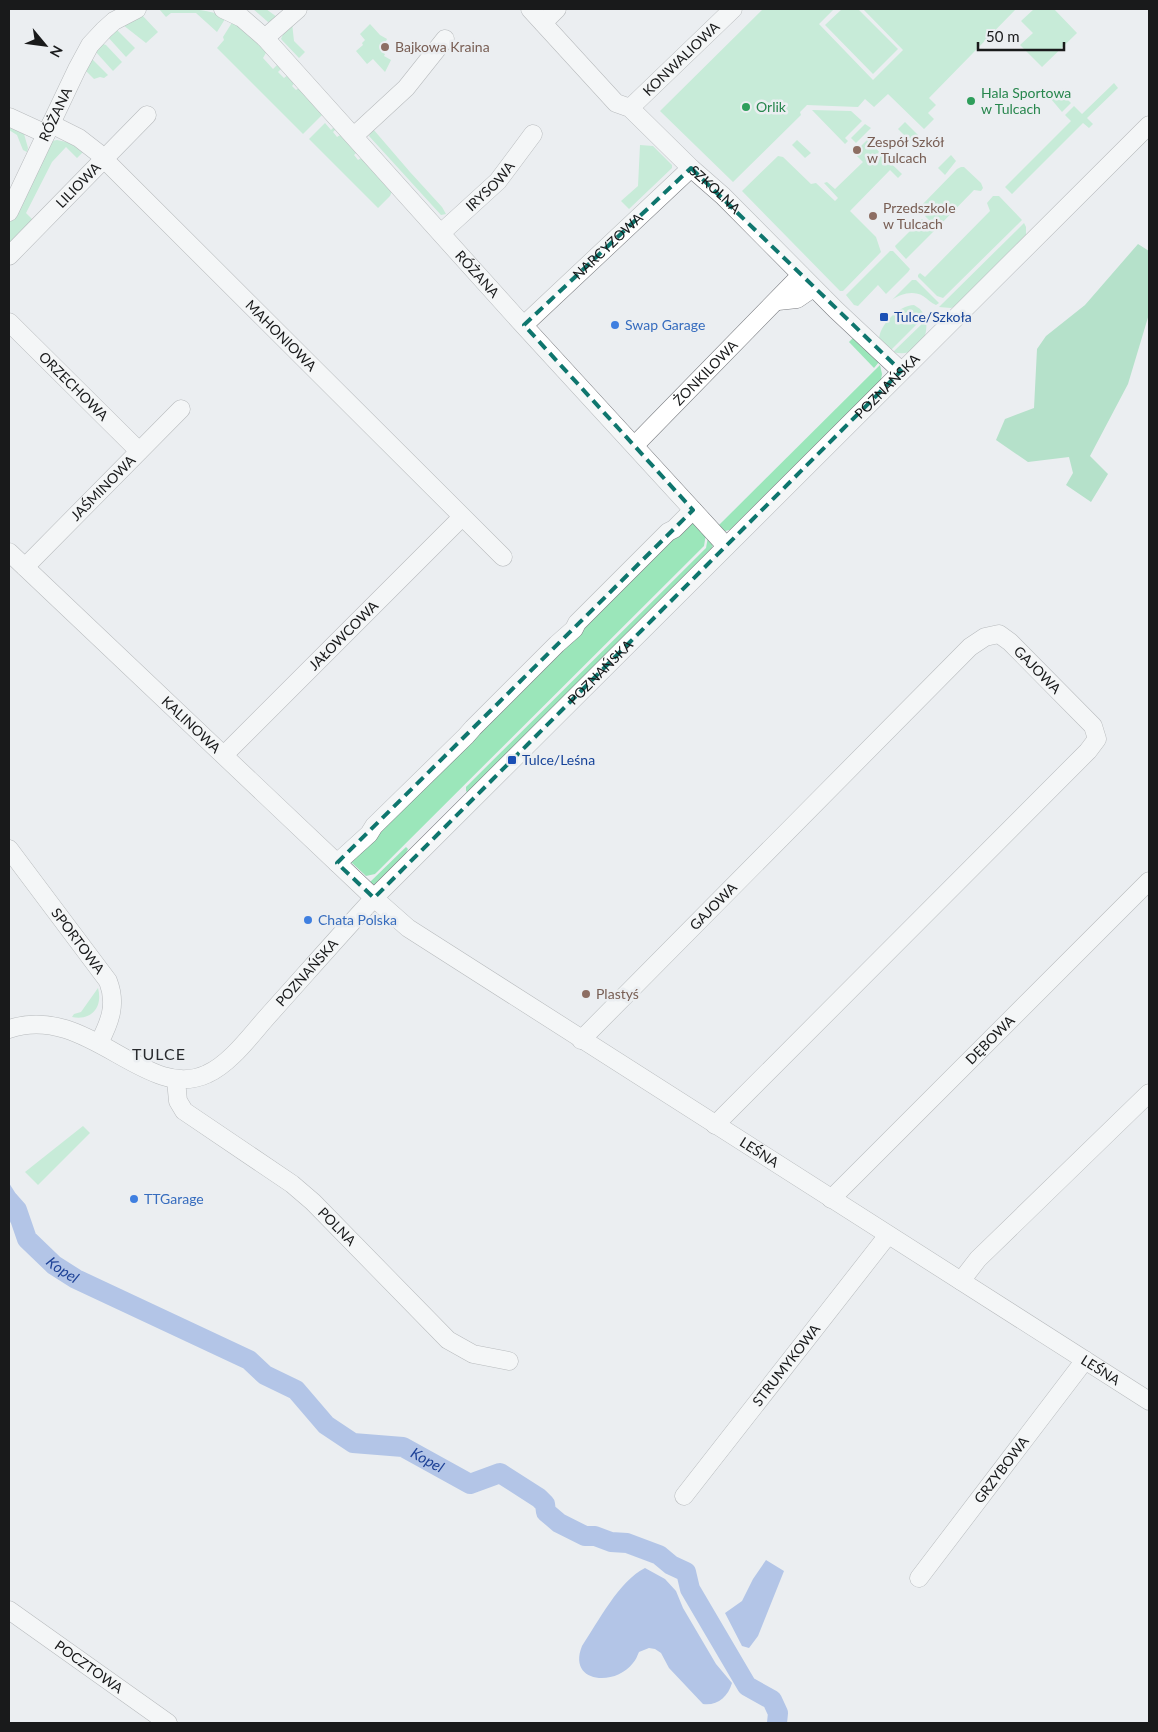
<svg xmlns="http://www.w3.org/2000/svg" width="1158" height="1732" viewBox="0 0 1158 1732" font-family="Lato,sans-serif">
<rect width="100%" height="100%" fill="#ebeef1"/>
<g fill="#9be6ba">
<path d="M159 9C182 9 203 7 224 17L225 19 217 32 196 13H171L166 17Z"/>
<polygon points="253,9 266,9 277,17 272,21 268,22"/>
<polygon points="763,9 834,9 819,24 873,80 903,50 863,9 1016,9 929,98 936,105 928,113 934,119 924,129 888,94 874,107 865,99 858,107 807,105 800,112 801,115 733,182 660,111"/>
<polygon points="842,9 858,9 898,49 873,74 825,25"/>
<polygon points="1034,9 1054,9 1077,33 1042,67 1020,45 1033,33 1021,21"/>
<polygon points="141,14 158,32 146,43 123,25"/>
<polygon points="233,21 267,51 263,58 273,69 278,64 282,68 278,72 284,78 289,74 296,81 292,86 296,90 300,87 324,113 303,134 217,48 224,40 223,37"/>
<polygon points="292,23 294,41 305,52 299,58 281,39 284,32"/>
<polygon points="370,24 380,35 387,39 381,52 385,54 384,56 391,60 385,72 373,59 367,64 356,51 363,45 362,43 365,40 360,34"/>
<polygon points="115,28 135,48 126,57 107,36"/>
<polygon points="100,43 106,45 122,62 113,71 95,51"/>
<polygon points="92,59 108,75 104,78 100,77 94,79 86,71 84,67"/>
<polygon points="1114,83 1118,88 1087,118 1093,124 1089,128 1083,123 1012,194 1005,187 1071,121 1065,115 1074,106 1082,114"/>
<polygon points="1058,90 1071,103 1062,112 1051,99 1051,96"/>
<polygon points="812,110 851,111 862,121 845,138 848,141 845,144"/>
<polygon points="905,122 918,135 911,142 898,129"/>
<polygon points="325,123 331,130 335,126 337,128 333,132 337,137 342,134 357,152 354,155 358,160 363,157 393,189 390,196 378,208 309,139"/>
<polygon points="865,124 871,128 856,143 851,138"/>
<polygon points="9,127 24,134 28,148 27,152 23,150 17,135 9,130"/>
<polygon points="373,129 410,172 442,207 446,214 441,215 369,136"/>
<polygon points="57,140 71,143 84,151 77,158 66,147 52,162 26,213 34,221 9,247 9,224 52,141"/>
<polygon points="797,140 811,153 805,158 792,145"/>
<polygon points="867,140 902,174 898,178 890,170 850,211 876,237 881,252 843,291 840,291 742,191 778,156 783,157 811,184 816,183 835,201 838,198 824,183 827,182 835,189 863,162 854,153"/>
<polygon points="640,145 653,146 672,165 672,168 629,209 621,201 638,186"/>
<polygon points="951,155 956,161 945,175 938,168"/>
<polygon points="961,167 964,167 981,183 983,188 981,191 974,190 937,228 925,216 927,213 920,207 957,169"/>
<polygon points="993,196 999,196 1022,220 943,298 937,296 918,277 918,275 920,273 925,277 990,211 987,203"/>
<polygon points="922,219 934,231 906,259 896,248 895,246"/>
<polygon points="1024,223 1026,227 1026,237 956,306 951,308 939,307"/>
<polygon points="890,251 893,251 910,269 908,272 886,294 878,285 858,306 854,305 846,295"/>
<path d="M912 280H916L939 303 936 305C931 303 928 299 923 296 913 290 900 294 892 300Z"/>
<path d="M914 305 920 309 925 316 890 351 879 341C878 326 899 305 914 305Z"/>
<path d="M926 320C929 341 915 358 893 352Z"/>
<polygon points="855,336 879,362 874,368 849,342"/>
<polygon points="880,365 882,374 880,385 734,529 725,531 717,527"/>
<polygon points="690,517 706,534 704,546 375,874 366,876 352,863 344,862"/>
<polygon points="708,537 713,542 712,551 470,795 466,791 466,787 706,548"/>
<polygon points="406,847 408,849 401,863 377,885 368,884"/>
<path d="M98 988C103 1007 92 1021 72 1017L74 1014 81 1012Z"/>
<polygon points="83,1126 90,1133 38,1185 25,1172"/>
</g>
<polygon fill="#74d09c" points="1138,244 1149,251 1149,314 1128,384 1090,456 1108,474 1091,502 1066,485 1073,473 1069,457 1028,462 996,440 1005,419 1034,408 1037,349 1046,336 1085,305"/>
<g fill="#6f93dc">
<polygon points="9,1183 21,1202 9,1225"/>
<polygon points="766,1560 784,1571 758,1636 749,1648 742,1646 725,1613 742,1601 753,1579"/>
<path d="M645 1568 665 1579 676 1591 683 1608 716 1664 732 1683C728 1697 717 1706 703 1704L669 1668 661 1653 655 1649 649 1648 639 1652C637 1656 636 1660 633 1663 615 1687 567 1683 582 1646 598 1622 619 1581 645 1568Z"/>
</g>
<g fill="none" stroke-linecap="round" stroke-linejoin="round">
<path stroke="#6f93dc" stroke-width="20" id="s1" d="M9 1201 17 1210 27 1239 54 1265 76 1279 249 1360 265 1375 296 1390 326 1425 353 1443 403 1447 470 1484 500 1473 539 1498 545 1504 546 1512 559 1523 585 1536H595L611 1542 627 1543 659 1555 671 1565 686 1572 690 1589 747 1686 772 1700 778 1713 777 1723"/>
<defs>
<g id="minor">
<path id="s2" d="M223 9 242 18 265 38 515 316 726 546"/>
<path id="s3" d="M530 9 616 103 630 108 691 168 723 196 836 310 901 371"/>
<polyline points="543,23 557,9"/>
<polyline points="265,38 298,9"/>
<path id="s4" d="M630 108 733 9"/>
<polyline points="9,117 46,134"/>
<path id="s5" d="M51 124 79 138 97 152 503 557"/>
<polyline points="354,136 406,88 445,39"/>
<path id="s6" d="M9 212 77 69 90 45 104 30 114 21 137 9"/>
<path id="s7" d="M441 233 498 181 533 134"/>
<path id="s8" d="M9 256 147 115"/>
<polyline points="778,301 797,299 813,288"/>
<path id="s9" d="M9 322 139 451"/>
<path id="s10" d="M524 325 691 168"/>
<path id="s11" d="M635 445 801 275"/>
<path id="s12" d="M9 552 374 898 408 928 1149 1401"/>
<path id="s13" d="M25 567 181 409"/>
<path id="s14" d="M224 755 462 517"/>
<path id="s15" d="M9 849 108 981C117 1004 110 1022 99 1043"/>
<polyline points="337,863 369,834 374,826 466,736 473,728 557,644 574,629 577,623 668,532 674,529 693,510"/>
<path id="s16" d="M9 1029C87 1002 146 1103 207 1074 230 1064 251 1035 267 1017 303 977 338 937 374 898L1149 125"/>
<path id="s17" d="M581 1040 970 647 985 637 999 634 1010 642 1093 726 1097 739 1088 751 715 1125"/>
<path id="s18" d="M176 1080 178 1101 184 1111 292 1184 313 1202 448 1340 473 1354 509 1361"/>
<path id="s19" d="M831 1199 1149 881"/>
<polyline points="961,1281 978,1259 1149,1093"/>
<path id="s20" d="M684 1496 888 1235"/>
<path id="s21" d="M919 1578 1085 1360"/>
<path id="s22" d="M9 1610 168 1723"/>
</g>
</defs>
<use href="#minor" stroke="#7a7c80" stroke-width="19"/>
<use href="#minor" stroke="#fff" stroke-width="18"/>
</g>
<path d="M0 0H1158V1732H0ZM691 168 901 371 374 898 337 863 693 510 524 325Z" fill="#ebeef1" fill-opacity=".55" fill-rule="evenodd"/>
<path fill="none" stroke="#0f766e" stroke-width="4" stroke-dasharray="10 6" stroke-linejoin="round" d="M691 168 901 371 374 898 337 863 693 510 524 325Z"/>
<g fill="#8d6e63" stroke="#ebeef1" stroke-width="2">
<circle cx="385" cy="47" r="5"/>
<circle cx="857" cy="150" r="5"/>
<circle cx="873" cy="216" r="5"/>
<circle cx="586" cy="994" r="5"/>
</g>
<g fill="#2e9e5b" stroke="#ebeef1" stroke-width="2">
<circle cx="971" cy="101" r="5"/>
<circle cx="746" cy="107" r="5"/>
</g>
<g fill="#1a4fb4" stroke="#ebeef1" stroke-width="2">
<rect x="879" y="312" width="10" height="10" rx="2.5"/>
<rect x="507" y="755" width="10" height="10" rx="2.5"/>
</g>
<g fill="#3f7fe0" stroke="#ebeef1" stroke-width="2">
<circle cx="615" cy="325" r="5"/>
<circle cx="308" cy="920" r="5"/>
<circle cx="134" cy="1199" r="5"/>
</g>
<g text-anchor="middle" stroke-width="5" stroke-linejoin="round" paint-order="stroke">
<g font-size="14" fill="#785e54" stroke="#ebeef1" text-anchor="start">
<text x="395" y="52">Bajkowa Kraina</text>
<text x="867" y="147">Zespół Szkół<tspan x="867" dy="16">w Tulcach</tspan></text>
<text x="883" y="213">Przedszkole<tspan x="883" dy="16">w Tulcach</tspan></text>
<text x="596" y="999">Plastyś</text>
</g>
<g font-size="14" fill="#191a1b" stroke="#ebeef1">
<text dy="5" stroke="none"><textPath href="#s4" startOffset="71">KONWALIOWA</textPath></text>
<text dy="5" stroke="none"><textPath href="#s6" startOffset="108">RÓŻANA</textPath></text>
<text dy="5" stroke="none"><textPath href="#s8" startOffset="99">LILIOWA</textPath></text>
<text dy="5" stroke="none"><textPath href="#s7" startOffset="68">IRYSOWA</textPath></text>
<text dy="5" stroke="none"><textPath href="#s3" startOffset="260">SZKOLNA</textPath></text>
<text dy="5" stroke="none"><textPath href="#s10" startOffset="115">NARCYZOWA</textPath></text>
<text dy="5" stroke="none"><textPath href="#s2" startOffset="369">RÓŻANA</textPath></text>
<text dy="5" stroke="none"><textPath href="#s5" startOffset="314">MAHONIOWA</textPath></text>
<text dy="5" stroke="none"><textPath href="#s11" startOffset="101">ŻONKILOWA</textPath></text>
<text dy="5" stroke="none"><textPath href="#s16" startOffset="1179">POZNAŃSKA</textPath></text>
<text dy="5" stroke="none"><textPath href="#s9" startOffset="91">ORZECHOWA</textPath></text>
<text dy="5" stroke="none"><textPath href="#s13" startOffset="111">JAŚMINOWA</textPath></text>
<text dy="5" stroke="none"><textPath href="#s14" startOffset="169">JAŁOWCOWA</textPath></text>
<text dy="5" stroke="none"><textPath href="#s17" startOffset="638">GAJOWA</textPath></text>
<text dy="5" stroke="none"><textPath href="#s16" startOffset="774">POZNAŃSKA</textPath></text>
<text dy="5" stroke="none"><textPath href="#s12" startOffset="251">KALINOWA</textPath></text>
<text dy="5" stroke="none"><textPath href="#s17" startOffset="188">GAJOWA</textPath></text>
<text dy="5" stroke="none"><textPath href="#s15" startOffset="115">SPORTOWA</textPath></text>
<text dy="5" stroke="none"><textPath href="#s16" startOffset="354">POZNAŃSKA</textPath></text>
<text dy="5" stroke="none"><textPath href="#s19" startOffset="225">DĘBOWA</textPath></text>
<text dy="5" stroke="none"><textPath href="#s12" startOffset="965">LEŚNA</textPath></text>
<text dy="5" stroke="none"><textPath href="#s18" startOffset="225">POLNA</textPath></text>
<text dy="5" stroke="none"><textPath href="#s20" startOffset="166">STRUMYKOWA</textPath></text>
<text dy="5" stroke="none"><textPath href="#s12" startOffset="1370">LEŚNA</textPath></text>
<text dy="5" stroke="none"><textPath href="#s21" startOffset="136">GRZYBOWA</textPath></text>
<text dy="5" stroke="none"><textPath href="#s22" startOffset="98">POCZTOWA</textPath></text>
</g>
<g font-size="14" fill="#27864d" stroke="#ebeef1" text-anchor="start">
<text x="981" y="98">Hala Sportowa<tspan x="981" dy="16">w Tulcach</tspan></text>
<text x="756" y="112">Orlik</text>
</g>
<g font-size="14" fill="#164399" stroke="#ebeef1" text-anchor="start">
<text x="894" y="322">Tulce/Szkoła</text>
<text x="522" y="765">Tulce/Leśna</text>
</g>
<g font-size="14" fill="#366cbe" stroke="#ebeef1" text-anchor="start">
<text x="625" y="330">Swap Garage</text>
<text x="318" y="925">Chata Polska</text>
<text x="144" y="1204">TTGarage</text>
</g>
<g font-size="15" font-style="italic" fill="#1d4196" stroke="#ebeef1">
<text dy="5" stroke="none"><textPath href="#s1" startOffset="90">Kopel</textPath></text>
<text dy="5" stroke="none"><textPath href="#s1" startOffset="510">Kopel</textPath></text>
</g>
<g font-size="16" letter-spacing="1" fill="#282a2d" stroke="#ebeef1">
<text x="159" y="1060">TULCE</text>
</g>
</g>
<rect width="1158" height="1732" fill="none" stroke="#191a1b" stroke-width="20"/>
<g transform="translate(45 45) rotate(119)" stroke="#ebeef1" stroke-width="4" paint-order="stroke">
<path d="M0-4L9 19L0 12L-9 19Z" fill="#191a1b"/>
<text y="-8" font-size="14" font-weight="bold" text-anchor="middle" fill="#191a1b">N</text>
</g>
<path d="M978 42v8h86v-8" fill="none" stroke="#191a1b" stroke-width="2.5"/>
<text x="986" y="42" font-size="15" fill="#191a1b" stroke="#ebeef1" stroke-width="4" paint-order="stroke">50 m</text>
</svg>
